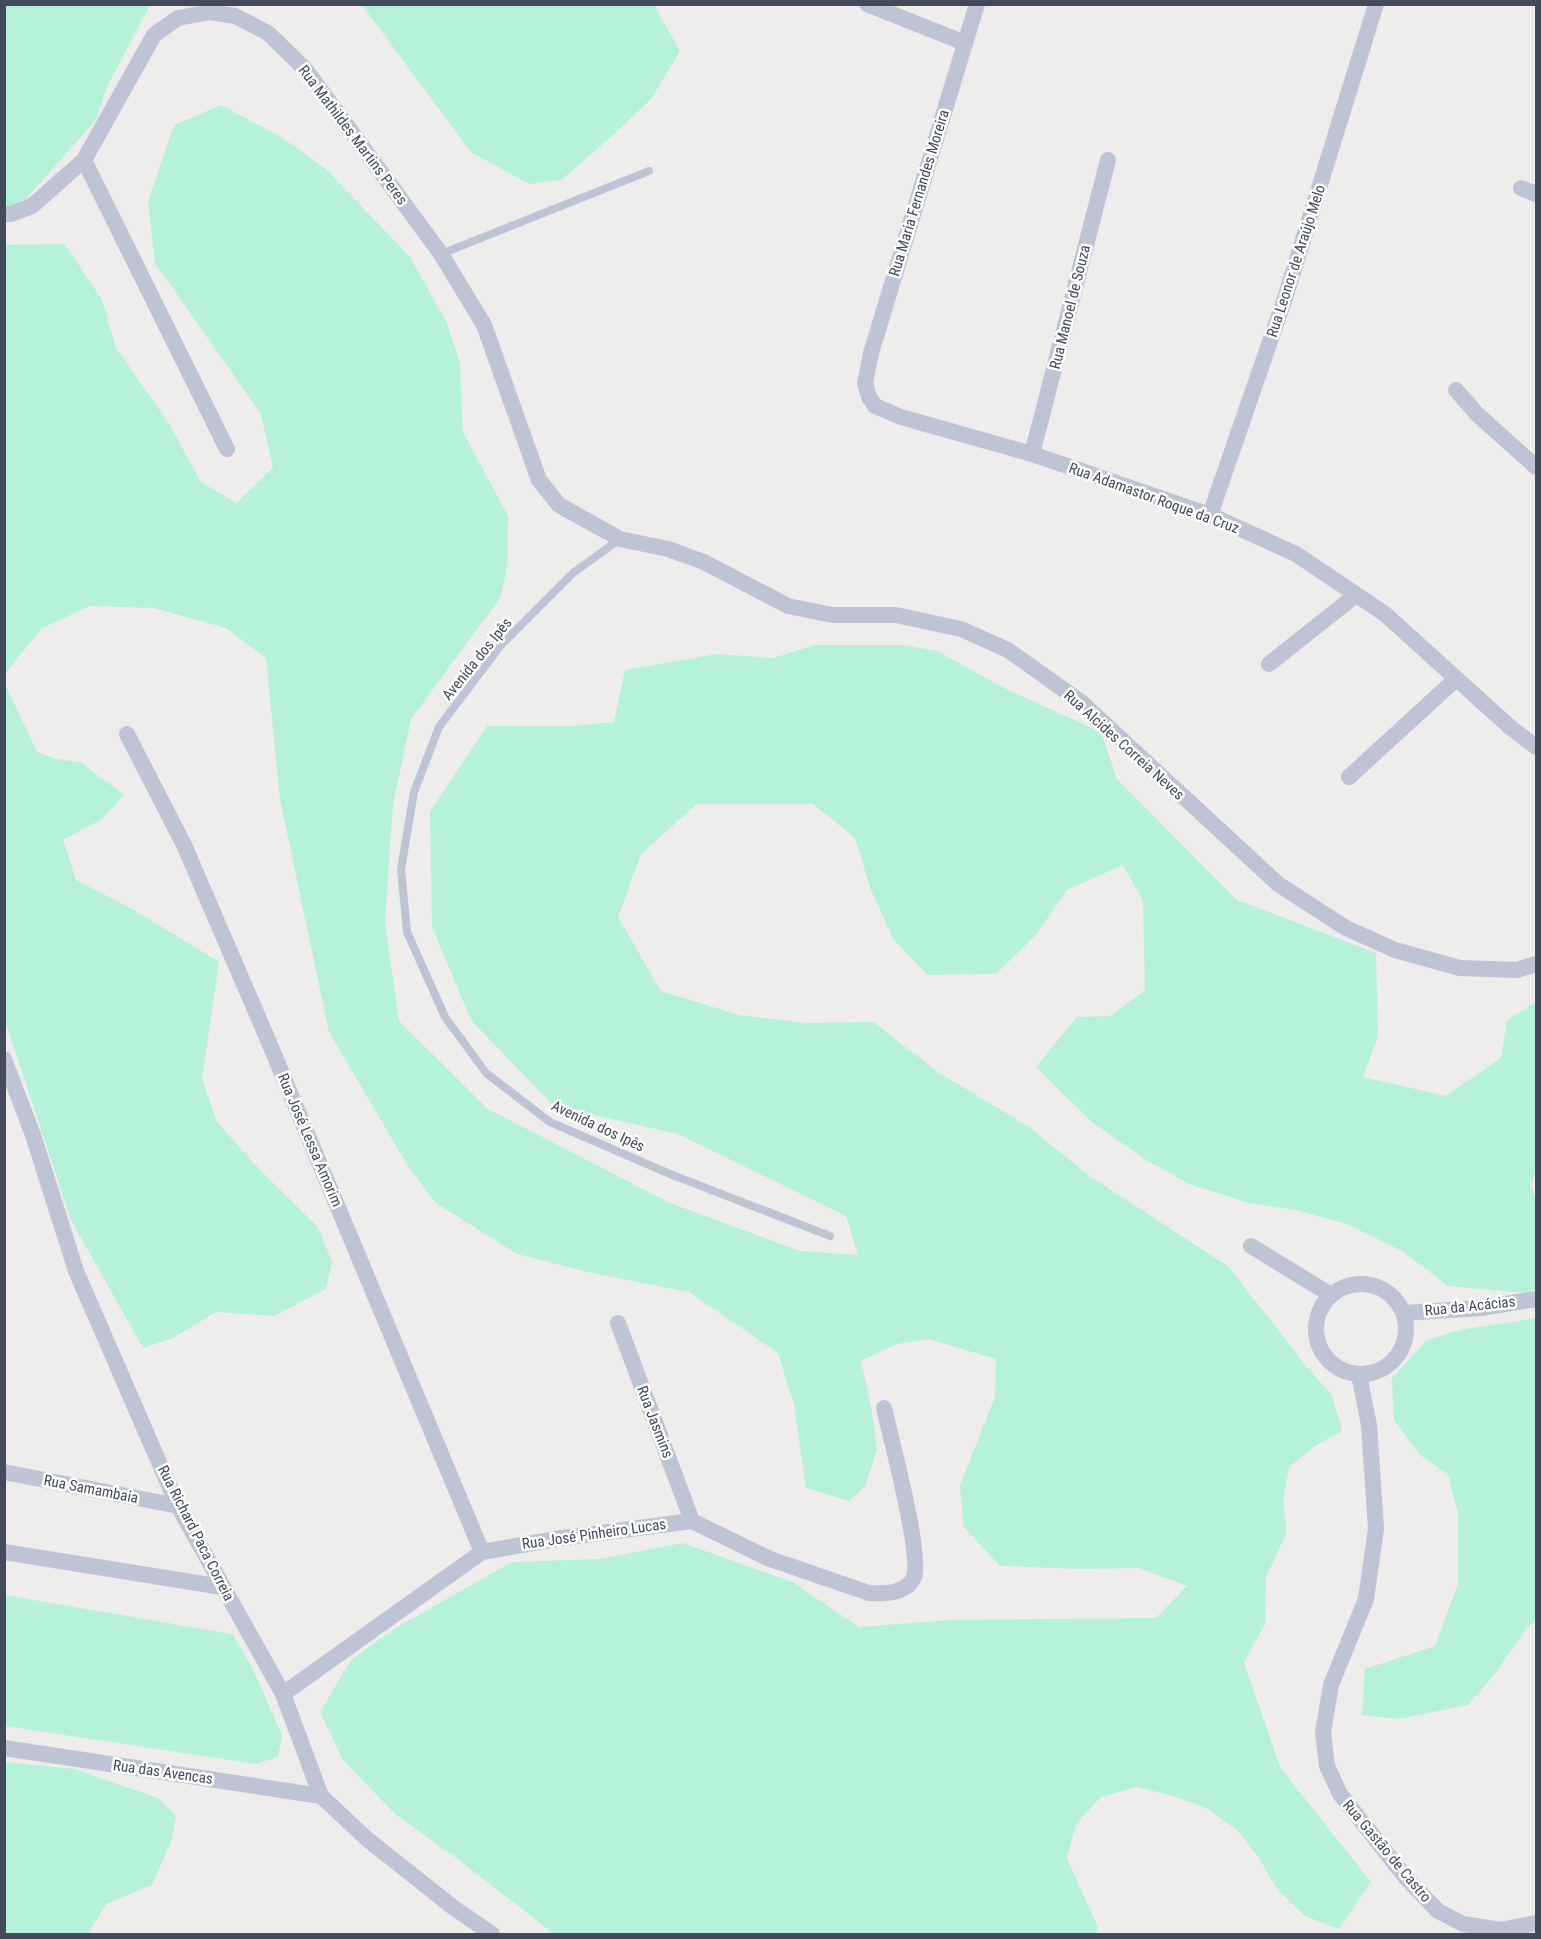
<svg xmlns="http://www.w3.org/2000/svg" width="1541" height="1939" viewBox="0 0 1541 1939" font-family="'Roboto Condensed',sans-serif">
<rect width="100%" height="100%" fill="#efecec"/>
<g fill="#b6f1d9">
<polygon points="11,4 150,5 107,87 96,120 18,208 5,208 4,8"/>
<polygon points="362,5 654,5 680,51 651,99 612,136 561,180 529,184 471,152"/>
<polygon points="221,105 281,137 326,169 410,257 446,321 460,363 463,432 508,516 507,567 501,597 411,719 393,805 385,922 399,1021 488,1109 670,1203 800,1251 858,1255 846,1216 678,1134 554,1106 471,1020 432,927 430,812 487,726 573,726 614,722 625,670 717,654 773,658 815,645 904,645 937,651 1008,690 1101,732 1117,779 1237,900 1376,953 1378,1036 1363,1077 1446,1096 1501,1058 1507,1021 1534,1003 1536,1008 1536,1170 1531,1186 1536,1199 1536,1289 1526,1293 1448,1286 1402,1251 1347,1224 1296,1210 1249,1203 1189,1184 1146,1160 1092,1122 1036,1067 1077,1017 1110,1016 1145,990 1143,901 1123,865 1067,890 1035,936 996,974 928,975 893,939 871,890 855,838 813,804 697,804 641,854 618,917 661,991 739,1015 806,1023 873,1022 938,1072 1029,1127 1088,1175 1229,1267 1306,1366 1332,1395 1342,1431 1315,1446 1289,1467 1283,1501 1287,1532 1266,1577 1265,1624 1244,1662 1280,1767 1371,1882 1339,1929 1305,1916 1277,1889 1259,1858 1237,1830 1208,1809 1174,1796 1137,1787 1101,1797 1076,1824 1067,1859 1098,1927 1097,1934 554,1934 463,1863 395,1814 343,1760 320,1712 351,1660 397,1627 512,1562 599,1559 683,1543 792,1582 859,1627 951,1620 1156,1618 1187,1586 1139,1568 1082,1569 1000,1566 963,1526 960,1485 995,1397 996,1359 928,1339 897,1344 861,1361 871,1406 877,1450 865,1486 849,1501 806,1488 794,1404 778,1353 689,1292 592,1273 517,1254 436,1203 408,1166 329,1032 280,799 266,658 226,628 154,608 90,606 42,628 5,674 5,245 65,244 102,300 116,348 168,422 201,482 236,503 273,468 261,414 155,263 148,201 174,125"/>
<polygon points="4,682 37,752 56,759 80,762 124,795 102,819 63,840 76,880 134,910 219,962 202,1079 217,1122 260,1170 318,1227 332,1262 326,1289 274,1316 216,1312 173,1338 143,1348 71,1220 5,1020"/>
<polygon points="1536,1318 1536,1619 1527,1628 1494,1675 1468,1705 1399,1719 1362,1715 1365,1669 1435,1646 1458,1584 1458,1513 1448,1474 1420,1455 1394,1420 1392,1378 1427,1340 1460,1330"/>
<polygon points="5,1595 232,1634 251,1665 282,1735 278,1757 256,1764 5,1726"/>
<polygon points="5,1762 74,1769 158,1798 176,1816 172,1839 152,1885 106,1904 88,1934 5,1934"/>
</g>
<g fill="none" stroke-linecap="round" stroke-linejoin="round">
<g stroke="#bec4d3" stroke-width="8">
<polyline points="441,254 649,171"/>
<polyline points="620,539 573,573 501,645 439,727 414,792 401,869 407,932 445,1017 486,1073 550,1122 670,1174 830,1236"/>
</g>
<g stroke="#bec4d3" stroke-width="16">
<polyline points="867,4 965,43"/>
<polyline points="977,4 871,353 865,383 869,397 875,406 901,417 1032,454 1210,515 1296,554 1385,614 1510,727 1536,747"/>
<polyline points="84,160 227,449"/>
<polyline points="1521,188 1536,194"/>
<polyline points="4,214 11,214 32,206 84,160 154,35 178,18 210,12 235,16 268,33 306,70 441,254 484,325 539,480 559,505 620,539 668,549 704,562 788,606 832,615 896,615 961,629 1008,650 1081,702 1278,884 1346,928 1395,950 1460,968 1517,970 1536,964"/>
<polyline points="1456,390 1477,414 1536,467"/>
<polyline points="1032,454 1108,160"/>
<polyline points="1210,515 1285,298 1376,4"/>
<polyline points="1269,664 1356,595"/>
<polyline points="127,734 184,845 265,1033 482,1552"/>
<polyline points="1349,777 1456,679"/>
<polyline points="4,1059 33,1135 76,1271 178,1506 283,1694 321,1796 367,1839 454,1908 492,1934"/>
<polyline points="1251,1246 1331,1295"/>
<circle cx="1361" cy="1329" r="45"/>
<polyline points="1404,1313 1481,1308 1536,1299"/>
<polyline points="618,1323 692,1521"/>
<polyline points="1359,1375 1369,1425 1376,1529 1366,1599 1331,1685 1323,1732 1327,1766 1340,1794 1407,1879 1438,1911 1463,1924 1501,1930 1536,1923"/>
<polyline points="4,1472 178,1506"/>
<polyline points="4,1552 222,1587"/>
<path d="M283 1694 482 1552 562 1538 692 1521 770 1559 869 1593C884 1594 907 1594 914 1577 922 1554 891 1439 884 1408"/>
<polyline points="4,1748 321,1796"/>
</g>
</g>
<g text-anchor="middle" stroke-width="5" stroke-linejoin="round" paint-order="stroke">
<g font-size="15" fill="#434b5a" stroke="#fff">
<text transform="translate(353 135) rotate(53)" y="5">Rua Mathildes Martins Peres</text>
<text transform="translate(919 193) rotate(-73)" y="5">Rua Maria Fernandes Moreira</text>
<text transform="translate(1296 261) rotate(-72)" y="5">Rua Leonor de Araújo Melo</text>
<text transform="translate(1070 307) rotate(-76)" y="5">Rua Manoel de Souza</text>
<text transform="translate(1154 498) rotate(20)" y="5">Rua Adamastor Roque da Cruz</text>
<text transform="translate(477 659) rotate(-51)" y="5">Avenida dos Ipês</text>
<text transform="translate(1124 745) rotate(42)" y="5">Rua Alcides Correia Neves</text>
<text transform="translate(598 1126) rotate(25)" y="5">Avenida dos Ipês</text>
<text transform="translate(310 1140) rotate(67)" y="5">Rua José Lessa Amorim</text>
<text transform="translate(1470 1306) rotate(-6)" y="5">Rua da Acácias</text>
<text transform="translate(655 1422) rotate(69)" y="5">Rua Jasmins</text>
<text transform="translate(91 1489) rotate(11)" y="5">Rua Samambaia</text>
<text transform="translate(196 1533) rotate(63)" y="5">Rua Richard Paca Correia</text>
<text transform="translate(594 1534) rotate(-8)" y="5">Rua José Pinheiro Lucas</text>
<text transform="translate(163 1772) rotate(8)" y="5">Rua das Avencas</text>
<text transform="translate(1387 1851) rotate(50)" y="5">Rua Gastão de Castro</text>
</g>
</g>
<rect width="1541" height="1939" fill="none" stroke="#434b5a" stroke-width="12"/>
</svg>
